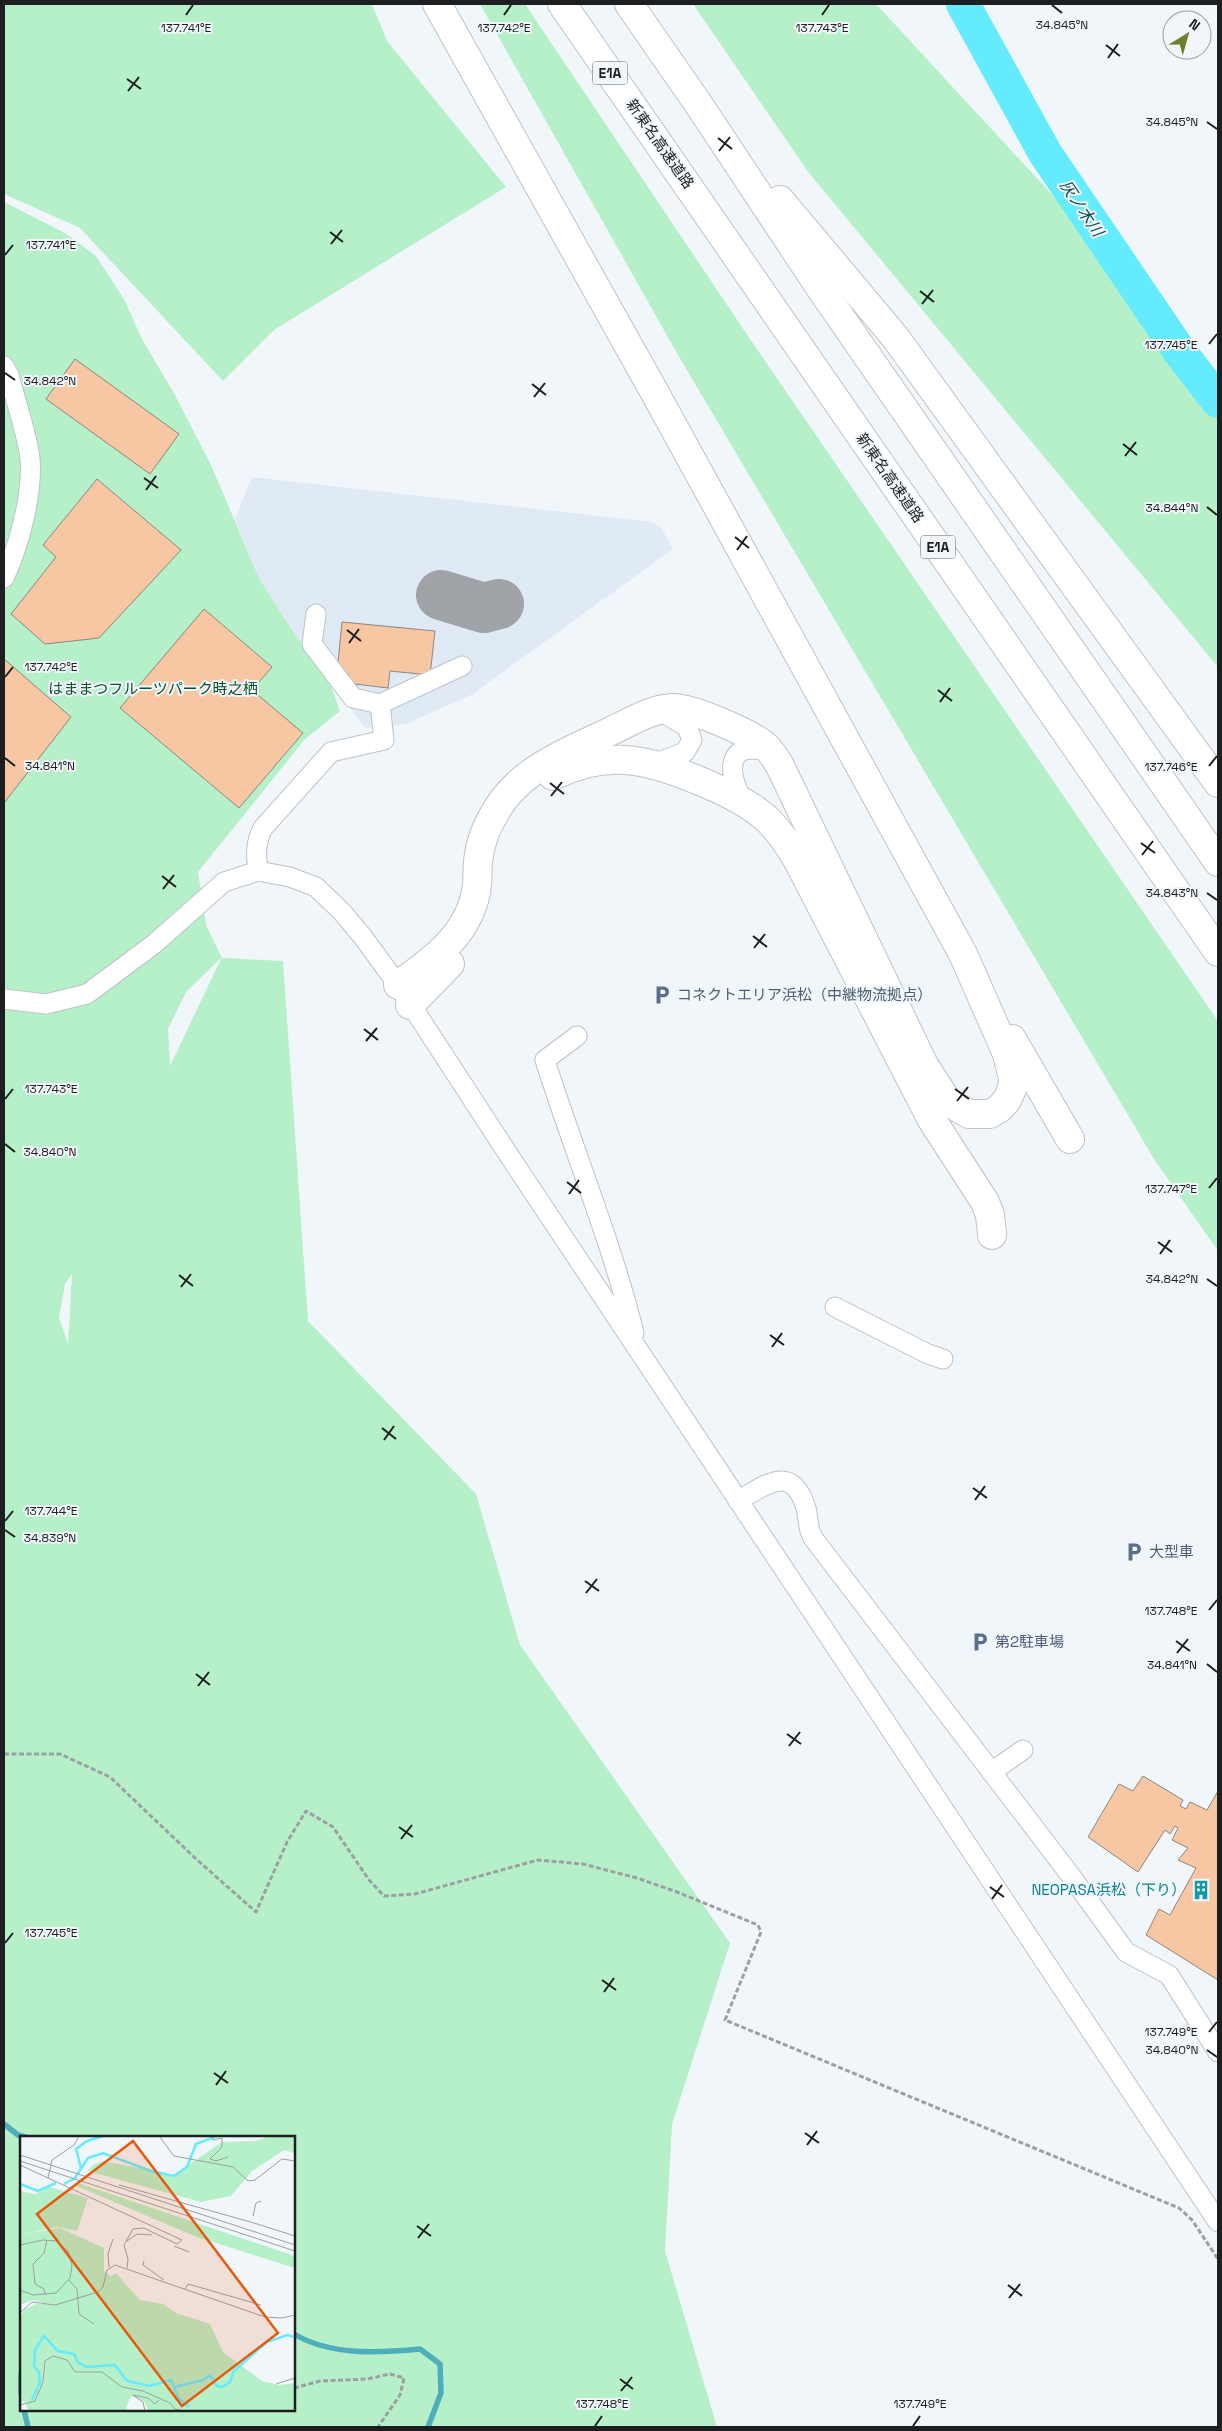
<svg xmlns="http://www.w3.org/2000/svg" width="1222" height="2431" viewBox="0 0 1222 2431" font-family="'Space Grotesk','Noto Sans JP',sans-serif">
<rect width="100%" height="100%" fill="#f1f6fb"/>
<polygon fill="#e0eaf5" points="252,477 653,522 662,529 673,549 471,695 406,724 365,728 292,630 259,578 235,519"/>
<g fill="#b6f0c8" fill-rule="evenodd">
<polygon points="4,4 372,4 387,41 506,187 274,330 223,381 80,228 4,194"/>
<polygon points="480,4 525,4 750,339 1218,1021 1218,1251 1154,1159 678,355"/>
<polygon points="693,4 876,4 1166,318 1218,381 1218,667 809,173"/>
<path d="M4 202 65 233 96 256 124 299 142 339 175 395 211 465 259 578 292 630 330 683 340 711 305 739 198 872 206 925 222 958 283 961 308 1321 476 1494 520 1645 730 1943 672 2124 665 2251 717 2427H4ZM220 959H221L170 1066 168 1029 186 992ZM72 1274 68 1344 59 1318 65 1284ZM21 2137H294V2410H21Z"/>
</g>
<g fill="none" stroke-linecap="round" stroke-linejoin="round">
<g stroke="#4eaebb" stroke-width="5.5">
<polyline points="4,2124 18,2135 25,2137"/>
<path d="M294 2334C331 2356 379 2353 420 2349L440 2364 441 2393 428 2427"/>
<polyline points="21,2374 21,2393"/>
<polyline points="24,2410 28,2427"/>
</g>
<polyline stroke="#64ebfe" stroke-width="34" points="963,4 1045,153 1180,352 1218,401"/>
<polyline stroke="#a0a4a8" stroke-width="50" points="441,595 484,608 499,604"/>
</g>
<g fill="#f7c7a4" stroke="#8c8682">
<polygon points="75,359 179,434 150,474 46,399"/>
<polygon points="97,479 181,550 99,638 45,644 11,614 56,557 43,545"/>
<polygon points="204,609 272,667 252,690 303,733 239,808 120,708"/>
<polygon points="342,622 435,631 430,675 390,671 388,688 347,683 348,674 337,673"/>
<polygon points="4,659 71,717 4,803"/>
<polygon points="1143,1776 1183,1800 1180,1806 1186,1809 1190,1802 1207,1810 1218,1791 1218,1980 1146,1935 1159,1909 1170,1915 1196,1868 1178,1860 1188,1848 1172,1840 1178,1828 1175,1826 1170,1834 1165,1830 1138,1872 1088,1837 1119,1784 1133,1791"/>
</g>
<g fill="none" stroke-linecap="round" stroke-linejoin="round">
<defs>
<g id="minor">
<path d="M4 366 9 375C15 400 27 433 30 458 33 494 19 546 4 578"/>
<polyline points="316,614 312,644 353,698 380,704"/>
<polyline points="656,763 685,752 692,740 687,727 662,712"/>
<path d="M744 802C725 772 727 737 771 753"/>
<path d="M258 871C256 855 255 843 263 828L331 752 384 740 380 704 462 666"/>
<polyline points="4,999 46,1004 87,994 154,944 224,882 258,871 290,877 316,887 342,912 363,937 398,985 514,1163 1218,2222"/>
<path d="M577 1036 545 1060C574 1152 611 1240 634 1333"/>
<polyline points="835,1307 928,1354 943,1359"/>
<path d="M738 1501C765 1485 792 1462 806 1508 809 1519 807 1528 813 1538L1071 1876 1126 1952 1169 1975 1218 2052"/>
<polyline points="991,1772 1023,1750"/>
</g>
<g id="highway">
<polyline points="562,4 1218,952"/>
<polyline points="629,4 697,102 823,292 1218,862"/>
<polyline points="780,200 895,337 1218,783"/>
<path d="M553 776C609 747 654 761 707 784 728 793 750 804 767 819 779 831 788 844 797 859L932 1120 985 1202 990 1215 992 1235"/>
<path d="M398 985C432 961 468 935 476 892 478 882 477 872 478 862 480 838 490 818 504 799 530 765 574 749 611 731 630 722 651 709 672 708 691 707 747 732 763 744 770 749 774 757 779 764L924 1065 948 1102 969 1114H990L1000 1108 1007 1100 1012 1089 1013 1078 1007 1054 963 954 655 393 437 4"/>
<polyline points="410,1005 450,964"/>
<polyline points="1012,1039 1070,1139"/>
</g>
</defs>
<use href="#minor" stroke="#bfc3c8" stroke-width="21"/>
<use href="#highway" stroke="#bfc3c8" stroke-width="30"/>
<g stroke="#9ca0a3" stroke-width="3" stroke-dasharray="5 2.5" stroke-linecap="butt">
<polyline points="4,1754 60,1754 110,1777 195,1858 256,1912 287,1842 306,1811 333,1827 369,1880 384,1896 415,1894 538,1860 583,1864 637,1878 677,1892 758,1925 761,1932 725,2020 1179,2208 1192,2220 1218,2259"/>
<polyline points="294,2388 320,2381 367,2379 390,2374 404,2378 400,2395 378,2427"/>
</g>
<use href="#minor" stroke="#fff" stroke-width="19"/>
<use href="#highway" stroke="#fff" stroke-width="28"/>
</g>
<path fill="none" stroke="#1c1e1f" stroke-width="2" d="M1052 5 1062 13M186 15 193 5M504 15 511 5M822 15 829 5M1106 45 1120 56M1108 58 1118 44M127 79 141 89M128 91 139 77M1207 122 1217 129M718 138 732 149M719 151 730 137M330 232 343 242M331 244 342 230M5 255 13 245M920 291 934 302M922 304 933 290M1209 344 1217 334M5 373 15 380M532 384 546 395M534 397 545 383M1123 444 1137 455M1125 456 1136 442M144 478 158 488M146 490 156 476M1207 507 1217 515M735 537 749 548M737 550 747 536M347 630 361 641M349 643 359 629M5 677 13 667M938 690 952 701M940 702 950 688M5 758 15 766M1209 766 1217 756M550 783 564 794M551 796 562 782M1141 843 1155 853M1142 855 1153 841M162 876 176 887M163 889 174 875M1207 893 1217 900M753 936 767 947M754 948 765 934M364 1029 378 1040M366 1041 377 1028M955 1089 969 1099M5 1099 13 1089M957 1101 968 1087M5 1144 15 1152M567 1182 581 1193M1209 1188 1217 1178M569 1194 579 1180M1158 1242 1172 1252M1160 1254 1170 1240M179 1275 193 1286M1207 1279 1217 1286M181 1287 191 1274M770 1335 784 1345M772 1347 782 1333M382 1428 396 1439M384 1440 394 1426M973 1488 987 1498M975 1500 985 1486M5 1521 13 1511M5 1530 15 1537M585 1581 599 1591M586 1593 597 1579M1209 1610 1217 1600M1176 1641 1190 1651M1177 1653 1188 1639M1207 1664 1217 1672M196 1674 210 1685M198 1686 209 1672M787 1734 801 1744M789 1746 800 1732M399 1827 413 1837M401 1839 412 1825M990 1887 1004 1897M992 1899 1002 1885M5 1943 13 1933M602 1980 616 1990M604 1992 614 1978M1209 2032 1217 2022M1207 2050 1217 2057M214 2073 228 2083M216 2085 226 2071M805 2133 819 2143M807 2145 817 2131M417 2226 431 2236M418 2238 429 2224M1008 2285 1022 2296M1009 2298 1020 2284M620 2379 633 2389M621 2391 632 2377M595 2426 602 2416M913 2426 920 2416"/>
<defs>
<symbol id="parking-bare" viewBox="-9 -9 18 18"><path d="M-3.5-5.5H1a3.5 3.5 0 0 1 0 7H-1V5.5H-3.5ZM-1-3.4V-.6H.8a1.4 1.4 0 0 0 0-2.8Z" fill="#5c6f8a" stroke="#f1f6fb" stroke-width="2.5" paint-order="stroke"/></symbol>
<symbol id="building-bare" viewBox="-9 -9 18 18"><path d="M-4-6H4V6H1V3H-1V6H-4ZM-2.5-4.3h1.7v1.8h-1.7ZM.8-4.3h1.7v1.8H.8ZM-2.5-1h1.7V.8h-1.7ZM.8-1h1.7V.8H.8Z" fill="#0f9aa8" stroke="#f1f6fb" stroke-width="2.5" paint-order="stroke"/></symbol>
</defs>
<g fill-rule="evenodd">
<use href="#parking-bare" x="648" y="981" width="28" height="28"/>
<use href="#parking-bare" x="1120" y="1538" width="28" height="28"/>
<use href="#parking-bare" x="966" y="1628" width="28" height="28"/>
<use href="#building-bare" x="1187" y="1876" width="28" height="28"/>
</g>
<g text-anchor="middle" stroke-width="4" stroke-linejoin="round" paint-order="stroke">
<g fill="#f1f6fb" stroke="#5c5f61" stroke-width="1">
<rect x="592.5" y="61.5" width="35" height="23" rx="4"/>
<rect x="920.5" y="535.5" width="35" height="23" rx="4"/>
</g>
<g font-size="14" font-weight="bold" fill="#1c1e1f">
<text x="610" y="78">E1A</text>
<text x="938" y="552">E1A</text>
</g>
<g font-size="15" fill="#1c1e1f" stroke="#f1f6fb">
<text transform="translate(660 144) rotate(55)" y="5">新東名高速道路</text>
<text transform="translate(890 478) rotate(55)" y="5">新東名高速道路</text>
</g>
<g font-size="15" fill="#084f2a" stroke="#f1f6fb">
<text x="153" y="694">はままつフルーツパーク時之栖</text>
</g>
<g font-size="15" fill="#4e5e75" stroke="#f1f6fb" text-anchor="start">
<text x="677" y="1000">コネクトエリア浜松（中継物流拠点）</text>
<text x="1149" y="1557">大型車</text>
<text x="995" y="1647">第2駐車場</text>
</g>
<g font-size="15" fill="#0d838f" stroke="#f1f6fb" text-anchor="end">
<text x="1186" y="1895">NEOPASA浜松（下り）</text>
</g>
<g font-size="16" font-style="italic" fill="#084850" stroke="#f1f6fb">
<text transform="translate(1082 208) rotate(56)" y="6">灰ノ木川</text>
</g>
</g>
<g transform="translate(20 2136)">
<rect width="275" height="275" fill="#f1f6fb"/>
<path d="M250 0H275V17L264 14 232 35 211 60 181 66 67 35 74 28 84 25 154 39 202 6 235 5ZM58 47 275 120V132L177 101 54 49ZM29 51 68 62 57 95 37 91 3 98 40 92 84 112V135L91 140 96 137 120 164 143 168 156 177 190 188 203 216 242 245 259 249 275 247V275H129L124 265 111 260 106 272 109 275H9L4 265 0 266V182L5 173 17 168H29L13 164 0 169V55L15 58Z" fill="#b6f0c8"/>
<path fill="none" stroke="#64ebfe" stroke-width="2.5" d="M209 0H238M61 32 56 13 67 5 83 0M0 48 18 55 36 47M44 48 55 42 68 22 83 17 131 35 154 40 167 31 176 8 197 0M155 251 183 244 190 239 197 250 202 251 210 246 214 235 247 206 267 199 275 201M12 264 20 246 19 236 14 230 15 214 24 200 38 215 54 218 58 226 66 231 95 229 107 245 129 250 151 244 158 261 169 271"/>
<path fill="none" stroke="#9ca0a3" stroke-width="1" d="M139 0 154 20 213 31 228 45 235 44 262 23 275 25M192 0 193 4 202 2V11L190 23 196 25 208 21M0 19 275 109M0 25 275 115M0 29 162 104 157 108 124 92 113 93 104 109 108 123 107 132M28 42 32 24 54 9 59 0M99 49 234 87M233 80 236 67 241 65M234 87 275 100M107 105 117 98 132 99M0 109 23 104 36 105 48 115 52 130 50 142 36 157 13 159 0 154M154 110 169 116M124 125 123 129 144 144M89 131 88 118 93 103M49 144 57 153 59 178 74 188M165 153 168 148 241 169M25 159 24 153 15 148 13 128 24 117 27 104M0 177 12 166 35 169 78 156 83 151 87 134 95 129 245 181 262 182 275 179M256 248 275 242M0 269 15 265 23 246 25 225 33 220 47 224 55 236H82L102 251 123 255 150 267 155 273 164 275M125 275 123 266 113 259 128 262 135 268 139 264"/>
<path fill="#e8590c" fill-opacity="0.15" stroke="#e8590c" stroke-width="2.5" d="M113 5 258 197 162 270 17 78Z"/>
<rect width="275" height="275" fill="none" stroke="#1c1e1f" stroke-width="2.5"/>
</g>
<g font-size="12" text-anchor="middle" fill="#1c1e1f" stroke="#f1f6fb" stroke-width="4" stroke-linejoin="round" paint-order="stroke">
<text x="1062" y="29">34.845°N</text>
<text x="186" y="32">137.741°E</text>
<text x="504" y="32">137.742°E</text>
<text x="822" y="32">137.743°E</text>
<text x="1172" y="126">34.845°N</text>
<text x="51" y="249">137.741°E</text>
<text x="1171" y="349">137.745°E</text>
<text x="50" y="385">34.842°N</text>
<text x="1172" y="512">34.844°N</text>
<text x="51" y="671">137.742°E</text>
<text x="50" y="770">34.841°N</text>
<text x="1171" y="771">137.746°E</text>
<text x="1172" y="897">34.843°N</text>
<text x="51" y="1093">137.743°E</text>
<text x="50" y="1156">34.840°N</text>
<text x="1171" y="1193">137.747°E</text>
<text x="1172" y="1283">34.842°N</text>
<text x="51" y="1515">137.744°E</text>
<text x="50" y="1542">34.839°N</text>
<text x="1171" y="1615">137.748°E</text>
<text x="1172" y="1669">34.841°N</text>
<text x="51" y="1937">137.745°E</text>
<text x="1171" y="2036">137.749°E</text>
<text x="1172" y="2054">34.840°N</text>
<text x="602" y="2408">137.748°E</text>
<text x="920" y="2408">137.749°E</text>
</g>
<rect width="1222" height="2431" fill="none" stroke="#1c1e1f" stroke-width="10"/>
<g transform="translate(1187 35) rotate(37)"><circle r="24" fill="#f1f6fb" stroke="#9ca0a3"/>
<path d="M0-4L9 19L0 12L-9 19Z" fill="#717e2b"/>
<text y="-8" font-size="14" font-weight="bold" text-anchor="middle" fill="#1c1e1f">N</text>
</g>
</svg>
